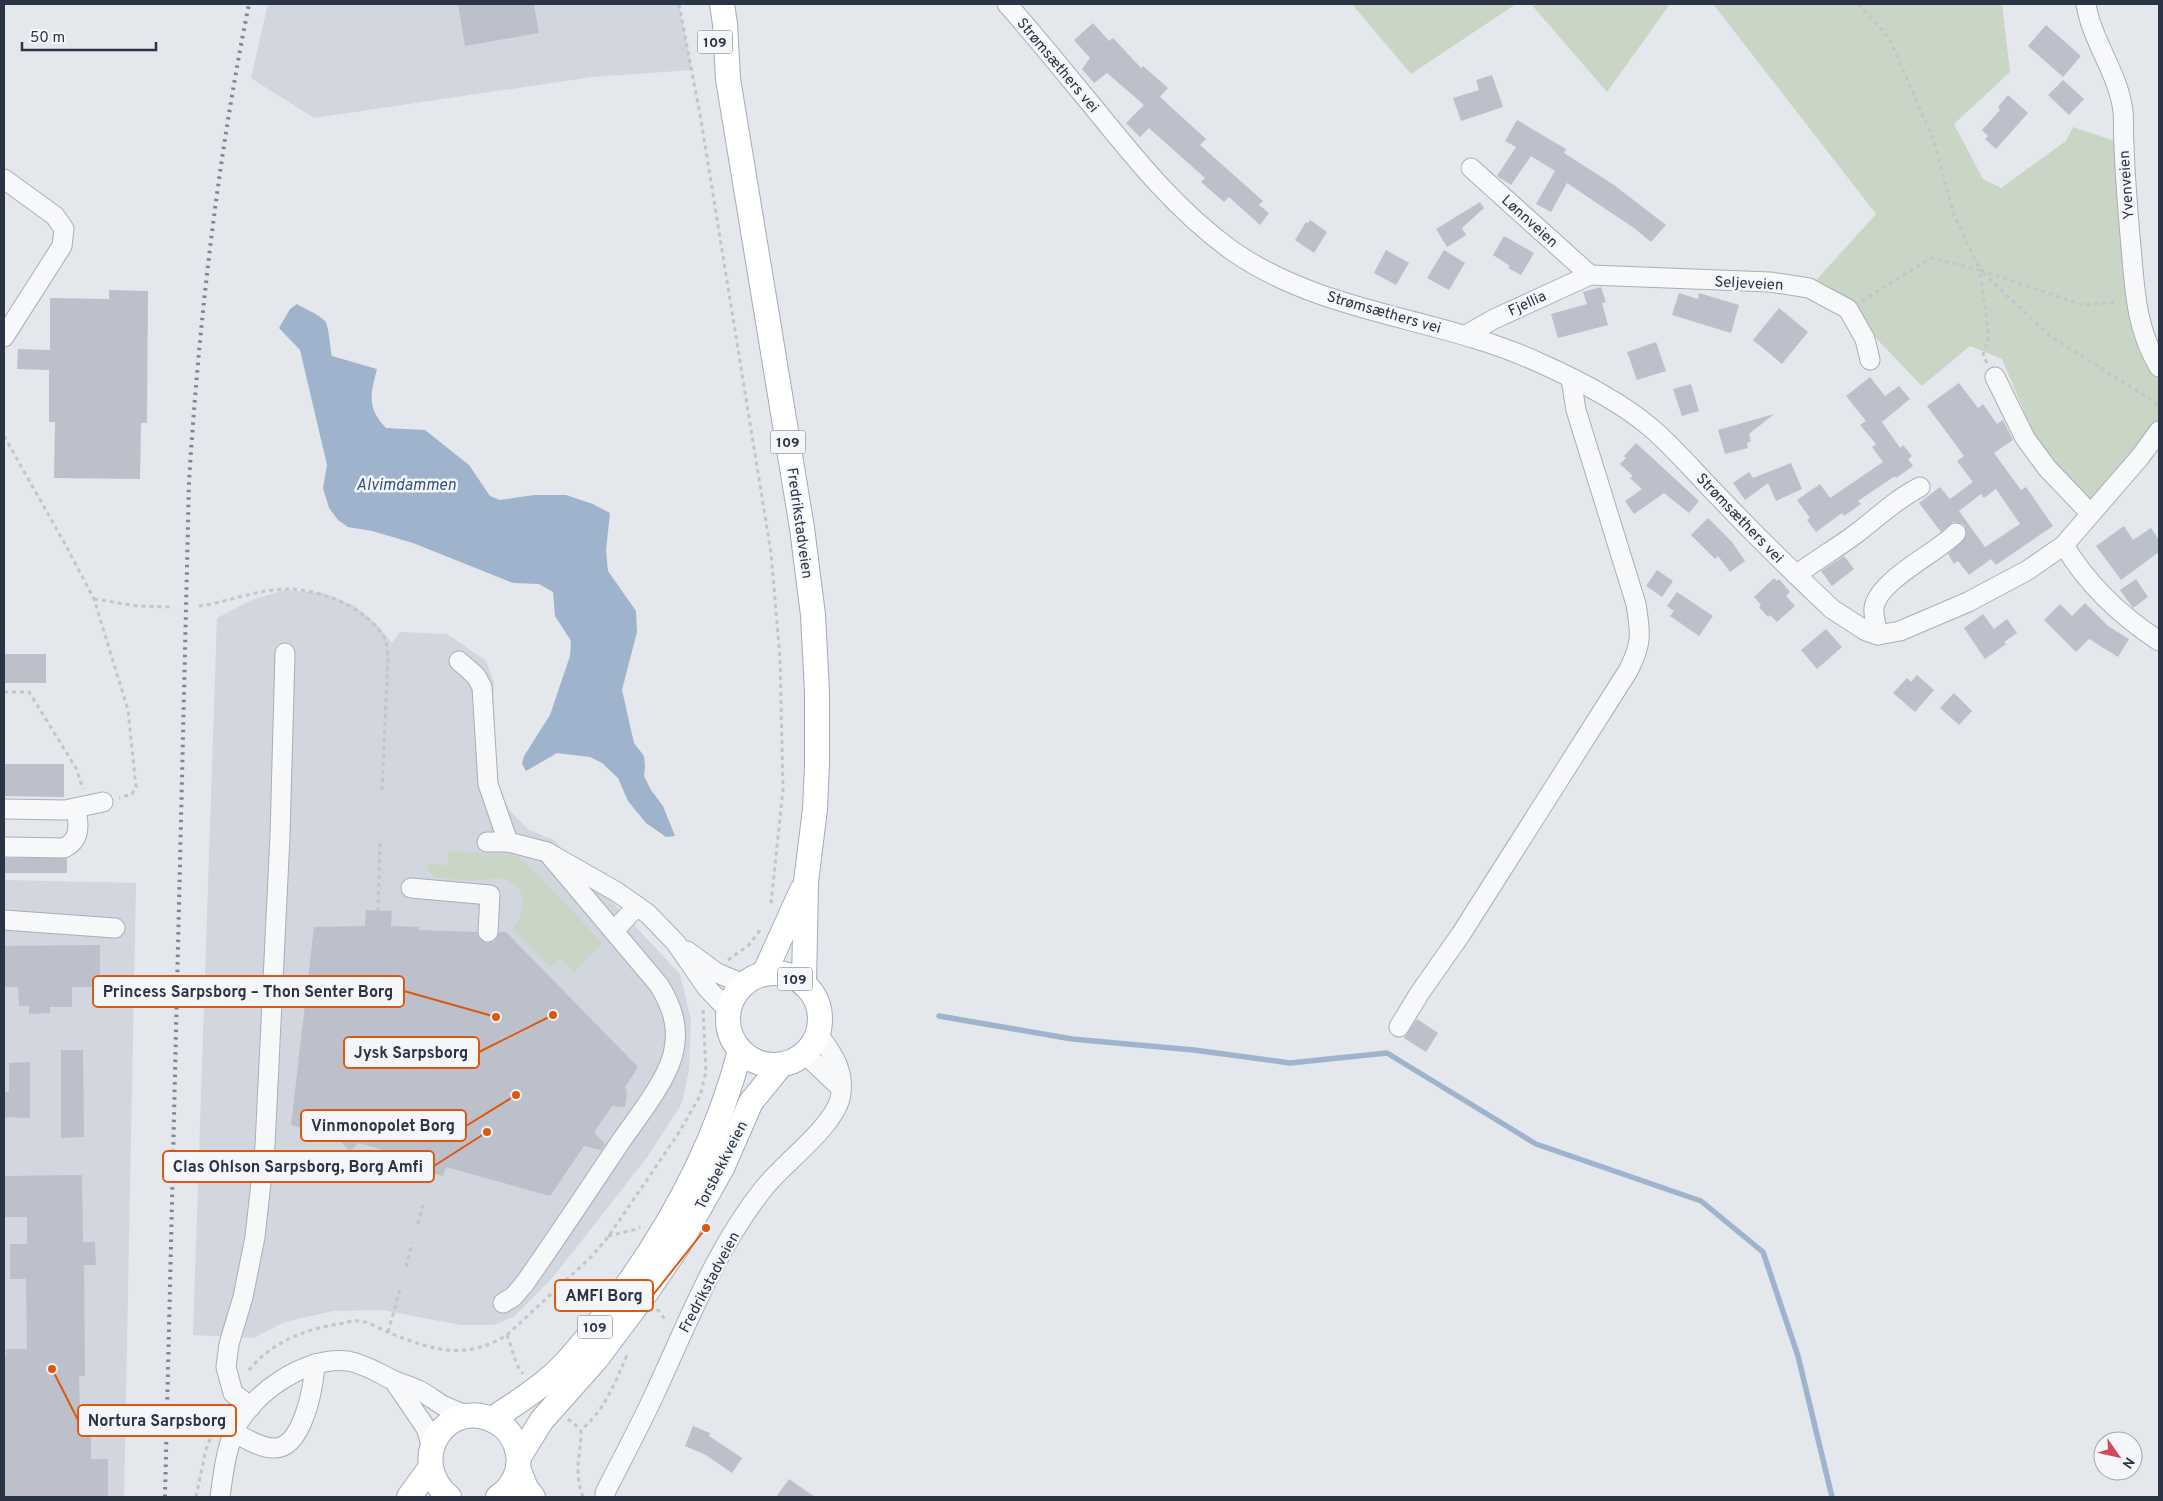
<svg xmlns="http://www.w3.org/2000/svg" width="2163" height="1501" viewBox="0 0 2163 1501" font-family="Overpass,sans-serif">
<rect width="100%" height="100%" fill="#e4e7ec"/>
<g fill="#d2d6de">
<polygon points="268,4 679,4 692,70 592,77 314,118 251,78"/>
<polygon points="284,590 323,593 355,606 376,624 392,643 400,632 447,634 486,661 494,682 491,756 495,785 510,811 529,830 554,840 680,974 691,1020 689,1070 682,1103 648,1156 554,1276 515,1316 494,1325 461,1325 382,1310 333,1311 285,1322 253,1338 193,1335 217,618 252,600"/>
<polygon points="4,880 136,883 124,1497 4,1497"/>
</g>
<g fill="#c9d6c5">
<polygon points="1352,4 1516,4 1411,74"/>
<polygon points="1531,4 1670,4 1607,92"/>
<polygon points="1713,4 2002,4 2010,72 1954,124 1983,179 2001,188 2066,141 2073,127 2124,144 2134,286 2159,367 2159,431 2090,513 2039,447 2002,359 1970,346 1922,386 1848,309 1809,288 1876,214"/>
<path d="M449 851 516 855 538 875 603 944 588 957 574 973 560 958 551 967 512 929C526 912 530 887 503 879 495 877 488 880 480 880 466 880 451 879 437 878L429 872 426 864 448 865Z"/>
</g>
<path fill="#9fb4cc" d="M297 304C305 309 318 314 325 321 329 326 330 348 332 356L377 369C370 395 367 408 386 428L425 430 469 465 490 496 500 500 534 495H566L593 504 610 513 606 550 608 571 636 611 637 632 622 690 634 743 644 756 645 767 644 776 651 790 663 806 675 836 666 837 646 823 628 801 618 778 602 763 590 757 557 753 526 771 522 764 524 756 550 715 570 656 571 641 555 616 553 592 539 584 513 583 413 543 372 531 348 527 338 520 329 508 323 488 327 465 300 350 279 328 290 309Z"/>
<g fill="none" stroke-linecap="round" stroke-linejoin="round">
<polyline stroke="#9fb4cc" stroke-width="5.5" points="939,1016 1072,1039 1194,1050 1290,1063 1387,1053 1536,1144 1701,1201 1763,1252 1798,1356 1832,1497"/>
</g>
<g fill="#bbc0ca" fill-rule="evenodd">
<polygon points="458,4 534,4 539,33 465,46"/>
<polygon points="1093,23 1109,41 1113,38 1141,68 1143,66 1168,88 1160,97 1206,139 1200,145 1263,201 1259,205 1269,213 1260,225 1229,197 1224,202 1201,182 1205,178 1149,128 1140,137 1126,123 1144,105 1107,73 1094,83 1082,69 1090,58 1074,40"/>
<polygon points="2046,25 2081,56 2063,77 2028,46"/>
<polygon points="1492,75 1503,107 1461,121 1453,98 1479,90 1476,80"/>
<polygon points="2063,80 2084,99 2069,115 2048,95"/>
<polygon points="2008,95 2028,113 1996,149 1985,139 1988,136 1982,130 2000,110 1998,107"/>
<polygon points="1517,120 1566,149 1564,153 1614,185 1666,225 1651,242 1634,228 1567,183 1551,212 1536,204 1555,171 1531,156 1511,185 1497,176 1516,147 1505,141"/>
<polygon points="1480,202 1484,208 1462,228 1466,235 1447,247 1436,229"/>
<polygon points="1310,220 1327,232 1314,253 1295,240 1306,222 1308,223"/>
<polygon points="1504,236 1534,253 1521,275 1508,268 1510,266 1493,255"/>
<polygon points="1386,250 1409,263 1396,285 1374,273"/>
<polygon points="1444,250 1465,263 1449,290 1427,278"/>
<polygon points="1601,287 1606,302 1602,303 1608,325 1558,338 1551,314 1587,304 1583,292"/>
<polygon points="109,290 148,291 147,423 141,423 140,479 54,478 55,422 49,422 49,370 17,369 18,349 50,350 50,298 109,299"/>
<polygon points="1679,293 1698,299 1699,293 1739,305 1731,333 1672,315"/>
<polygon points="1779,308 1808,332 1782,364 1753,340"/>
<polygon points="1656,342 1666,371 1637,380 1627,352"/>
<polygon points="1870,377 1885,396 1899,386 1910,399 1882,422 1900,448 1903,445 1912,456 1908,459 1913,466 1896,478 1895,476 1858,501 1861,504 1844,516 1842,513 1816,532 1807,520 1810,518 1797,500 1820,484 1830,498 1883,462 1872,447 1876,444 1860,425 1866,421 1846,396"/>
<path d="M1959 383 1978 408 1983 404 1997 424 2003 420 2013 440 1994 453 2021 490 2026 487 2053 526 1996 565 1991 559 1969 575 1958 561 1954 564 1948 554 1966 537 1965 526 1960 523 1953 522 1941 532 1919 503 1940 487 1950 499 1973 482 1957 461 1964 456 1927 406ZM1996 489 2020 524 1985 547 1959 511 1981 494 1984 498Z"/>
<polygon points="1691,384 1699,411 1682,416 1673,389"/>
<polygon points="1774,414 1749,434 1751,441 1747,443 1748,448 1725,454 1718,430"/>
<polygon points="1636,443 1699,501 1689,513 1664,493 1634,514 1625,501 1642,489 1630,478 1633,476 1620,464 1626,458 1624,456"/>
<polygon points="1791,463 1802,489 1776,501 1768,483 1745,500 1733,483 1749,472 1753,478"/>
<polygon points="1708,518 1732,542 1745,561 1730,572 1718,556 1715,559 1691,535"/>
<polygon points="2124,526 2133,540 2151,528 2159,540 2159,552 2121,580 2096,546"/>
<polygon points="1844,556 1854,569 1832,586 1821,571"/>
<polygon points="1657,570 1673,581 1662,597 1646,586"/>
<polygon points="1774,578 1777,581 1779,579 1790,592 1786,596 1795,606 1777,622 1770,615 1768,617 1759,607 1761,605 1754,597"/>
<polygon points="2136,579 2148,597 2133,608 2120,590"/>
<polygon points="1677,592 1713,616 1699,636 1670,616 1674,611 1667,606"/>
<polygon points="2085,603 2108,626 2129,639 2118,657 2089,639 2076,652 2044,620 2060,604 2072,616"/>
<polygon points="1983,614 1994,629 2007,619 2017,633 2004,642 2006,644 1985,659 1964,628"/>
<polygon points="1826,629 1842,647 1817,669 1801,650"/>
<rect x="4" y="654" width="42" height="29"/>
<polygon points="1917,675 1934,690 1915,712 1893,693 1907,678 1911,682"/>
<polygon points="1954,693 1972,711 1959,725 1940,708"/>
<polygon points="4,764 64,764 64,797 4,796"/>
<rect x="4" y="858" width="63" height="15"/>
<polygon points="366,910 392,911 391,926 419,927 419,930 477,932 478,938 487,943 494,942 499,932 506,932 638,1067 625,1087 627,1092 625,1107 612,1106 594,1132 605,1144 601,1150 584,1146 550,1196 446,1167 443,1176 432,1173 419,1169 421,1161 359,1143 350,1151 337,1138 291,1125 314,927 365,926"/>
<polygon points="100,945 100,987 72,987 72,1007 50,1007 50,1013 29,1014 29,1006 19,1006 18,987 4,987 4,946"/>
<polygon points="1417,1019 1438,1033 1426,1052 1404,1038"/>
<polygon points="61,1050 83,1050 84,1137 61,1138"/>
<polygon points="30,1062 30,1118 4,1117 4,1092 9,1092 9,1063"/>
<polygon points="82,1175 83,1242 95,1242 96,1265 84,1265 85,1376 79,1376 80,1414 91,1414 91,1459 108,1459 108,1497 4,1497 4,1357 6,1357 6,1349 27,1349 26,1279 10,1279 10,1244 27,1244 27,1217 4,1217 4,1176"/>
<polygon points="693,1426 710,1433 709,1436 742,1458 732,1473 706,1455 685,1446"/>
<polygon points="789,1479 815,1497 776,1497"/>
</g>
<g fill="none" stroke-linecap="round" stroke-linejoin="round">
<defs>
<g id="minor">
<path d="M1007 4C1037 38 1066 74 1095 109 1137 161 1179 213 1234 252 1326 315 1441 317 1540 363 1578 380 1618 400 1650 427 1675 448 1696 474 1720 498 1756 536 1794 573 1832 609L1866 631 1878 635 1900 631 1968 602 2028 570 2064 545 2140 457 2159 431"/>
<path d="M2086 4C2092 42 2118 72 2123 111 2124 122 2123 134 2124 145 2125 179 2128 213 2131 247 2135 292 2136 328 2159 367"/>
<polyline points="1471,168 1590,275"/>
<polyline points="4,179 55,216 64,229 62,246 4,337"/>
<polyline points="1466,335 1494,319 1590,275 1770,282 1809,288 1848,309 1865,339 1870,360"/>
<polyline points="1995,377 2025,438 2047,468 2090,513"/>
<path d="M2064 545C2087 584 2121 616 2159 641"/>
<path d="M1796 575C1816 560 1837 548 1857 533 1878 517 1896 499 1920 487"/>
<path d="M1878 635C1877 627 1873 616 1874 608 1878 580 1937 553 1956 533"/>
<polyline points="459,661 476,676 482,687 488,784 508,842"/>
<polyline points="4,809 65,810 103,802"/>
<polyline points="487,842 508,842 547,852 617,892 648,914 676,943 707,988 728,1010"/>
<path d="M4 847 64 848C81 840 79 824 76 809"/>
<polyline points="411,888 490,895 488,932"/>
<polyline points="4,920 115,928"/>
<polyline points="614,931 637,906"/>
<polyline points="687,951 717,973 744,984"/>
<path d="M1399 1027 1419 994 1461 934 1628 671C1642 644 1641 634 1636 604L1576 410 1571 379"/>
<polyline points="805,1054 840,1087"/>
<path d="M503 1303 513 1297 525 1283C558 1236 589 1189 621 1141 637 1118 670 1077 674 1049 679 1025 671 1005 659 985L547 852"/>
<polyline points="394,1381 426,1428 432,1447"/>
<polyline points="251,1407 233,1393 226,1367 229,1344 243,1297 255,1237 265,1146 280,836 285,653"/>
<path d="M233 1432C245 1438 260 1448 273 1448 303 1450 314 1385 315 1364"/>
<path d="M220 1497C223 1476 225 1455 233 1434 248 1395 306 1355 348 1361 365 1364 378 1373 393 1380 401 1384 410 1386 418 1390 427 1394 435 1401 444 1406 452 1410 461 1413 469 1416"/>
<path d="M605 1497V1493C622 1459 640 1426 656 1391 688 1322 716 1248 764 1188 784 1163 832 1128 840 1099 846 1072 833 1054 818 1034"/>
</g>
<g id="major">
<polyline points="722,4 725,24 728,79 802,528 813,615 817,692 817,765 815,809 806,882 804,984"/>
<circle cx="774" cy="1019" r="46"/>
<polyline points="764,974 802,890"/>
<path d="M492 1419C512 1406 533 1393 551 1377 570 1361 586 1339 601 1320 664 1240 714 1150 740 1051"/>
<polyline points="519,1457 542,1420 597,1358 648,1290 678,1246 722,1168 751,1102 781,1065"/>
<polyline points="518,1468 526,1488 533,1497"/>
<polyline points="409,1497 430,1468"/>
<path d="M449 1497C404 1459 449 1393 498 1423 510 1430 516 1442 518 1454 521 1471 512 1488 498 1497"/>
</g>
</defs>
<use href="#minor" stroke="#a9aeb7" stroke-width="21"/>
<use href="#major" stroke="#a3abb8" stroke-width="26"/>
<g stroke="#c2c5cb" stroke-width="3" stroke-dasharray="4 4" stroke-linecap="butt">
<polyline points="679,4 701,120 771,553 780,658 783,789 771,904"/>
<polyline points="1858,4 1889,38 1934,141 1954,215 1980,270"/>
<polyline points="1862,301 1931,258 1980,270 2050,336 2159,405"/>
<polyline points="1987,363 1983,355 1989,337 1980,270 2083,305 2115,302 2118,299"/>
<polyline points="4,436 65,544 94,599 128,710 136,787 132,794 119,798"/>
<polyline points="94,599 138,606 170,607"/>
<path d="M199 606C229 602 260 588 291 589 322 590 368 609 384 637 387 643 387 650 388 656L382 791"/>
<polyline points="4,692 29,692 76,768 83,789"/>
<polyline points="378,911 380,841"/>
<polyline points="728,960 749,945 760,930"/>
<polyline points="428,1184 432,1173"/>
<polyline points="418,1224 424,1200"/>
<polyline points="608,1236 637,1229 640,1227"/>
<polyline points="406,1267 412,1243"/>
<polyline points="657,1309 667,1322"/>
<polyline points="388,1332 400,1289"/>
<polyline points="507,1335 517,1365 523,1374"/>
<path d="M249 1370C271 1343 304 1329 339 1324 344 1323 352 1320 358 1321 368 1321 380 1329 390 1333 432 1350 465 1361 507 1335L592 1256 608 1237 678 1134 700 1096 706 1072 703 1008"/>
<polyline points="568,1419 580,1429"/>
<polyline points="196,1497 206,1449 211,1437"/>
<path d="M583 1497C573 1469 581 1456 581 1430 607 1407 614 1384 628 1353"/>
</g>
<use href="#minor" stroke="#f7f8fa" stroke-width="19"/>
<use href="#major" stroke="#fff" stroke-width="24"/>
<path stroke="#7d8696" stroke-width="4" stroke-dasharray="2.5 5" stroke-linecap="butt" d="M165 1497 189 482C199 322 217 162 249 4"/>
</g>
<g text-anchor="middle" stroke-width="5" stroke-linejoin="round" paint-order="stroke">
<g fill="#f4f6f9" stroke="#676e7b" stroke-width="1">
<rect x="697.5" y="30.5" width="35" height="23" rx="4"/>
<rect x="770.5" y="430.5" width="35" height="23" rx="4"/>
<rect x="777.5" y="967.5" width="35" height="23" rx="4"/>
<rect x="577.5" y="1315.5" width="35" height="23" rx="4"/>
</g>
<g font-size="14" font-weight="bold" fill="#2b3445">
<text x="715" y="47">109</text>
<text x="788" y="447">109</text>
<text x="795" y="984">109</text>
<text x="595" y="1332">109</text>
</g>
<g font-size="15" fill="#2b3445" stroke="#f4f6f9">
<text transform="translate(1058 65) rotate(50)" y="5">Strømsæthers vei</text>
<text transform="translate(2126 185) rotate(-94)" y="5">Yvenveien</text>
<text transform="translate(1530 221) rotate(42)" y="5">Lønnveien</text>
<text transform="translate(1749 283) rotate(3)" y="5">Seljeveien</text>
<text transform="translate(1527 303) rotate(-25)" y="5">Fjellia</text>
<text transform="translate(1384 312) rotate(16)" y="5">Strømsæthers vei</text>
<text transform="translate(1740 518) rotate(46)" y="5">Strømsæthers vei</text>
<text transform="translate(800 523) rotate(82)" y="5">Fredrikstadveien</text>
<text transform="translate(721 1165) rotate(-63)" y="5">Torsbekkveien</text>
<text transform="translate(709 1282) rotate(-62)" y="5">Fredrikstadveien</text>
</g>
<g font-size="16" font-style="italic" fill="#34527a" stroke="#f4f6f9">
<text x="406" y="490">Alvimdammen</text>
</g>
</g>
<path fill="none" stroke="#df570f" stroke-width="2" d="M496 1017L404 991M553 1015L479 1052M516 1095L466 1126M487 1132L434 1166M706 1228L653 1295M52 1369L78 1420"/>
<g fill="#df570f" stroke="#f4f6f9" stroke-width="2">
<circle cx="496" cy="1017" r="5"/>
<circle cx="553" cy="1015" r="5"/>
<circle cx="516" cy="1095" r="5"/>
<circle cx="487" cy="1132" r="5"/>
<circle cx="706" cy="1228" r="5"/>
<circle cx="52" cy="1369" r="5"/>
</g>
<g fill="#f4f6f9" stroke="#df570f" stroke-width="2">
<rect x="93" y="976" width="311" height="31" rx="5"/>
<rect x="344" y="1037" width="135" height="31" rx="5"/>
<rect x="301" y="1110" width="165" height="31" rx="5"/>
<rect x="163" y="1151" width="271" height="31" rx="5"/>
<rect x="555" y="1280" width="98" height="31" rx="5"/>
<rect x="78" y="1405" width="158" height="31" rx="5"/>
</g>
<g font-size="16" text-anchor="middle" font-weight="bold" fill="#2b3445">
<text x="248" y="997">Princess Sarpsborg – Thon Senter Borg</text>
<text x="411" y="1058">Jysk Sarpsborg</text>
<text x="383" y="1131">Vinmonopolet Borg</text>
<text x="298" y="1172">Clas Ohlson Sarpsborg, Borg Amfi</text>
<text x="604" y="1301">AMFI Borg</text>
<text x="157" y="1426">Nortura Sarpsborg</text>
</g>
<rect width="2163" height="1501" fill="none" stroke="#2b3445" stroke-width="10"/>
<g transform="translate(2118 1456) rotate(124)"><circle r="24" fill="#f4f6f9" stroke="#a4a8b1"/>
<path d="M0-4L9 19L0 12L-9 19Z" fill="#d1495b"/>
<text y="-8" font-size="14" font-weight="bold" text-anchor="middle" fill="#2b3445">N</text>
</g>
<path d="M22 42v8h134v-8" fill="none" stroke="#2b3445" stroke-width="2.5"/>
<text x="30" y="42" font-size="15" fill="#2b3445" stroke="#f4f6f9" stroke-width="4" paint-order="stroke">50 m</text>
</svg>
